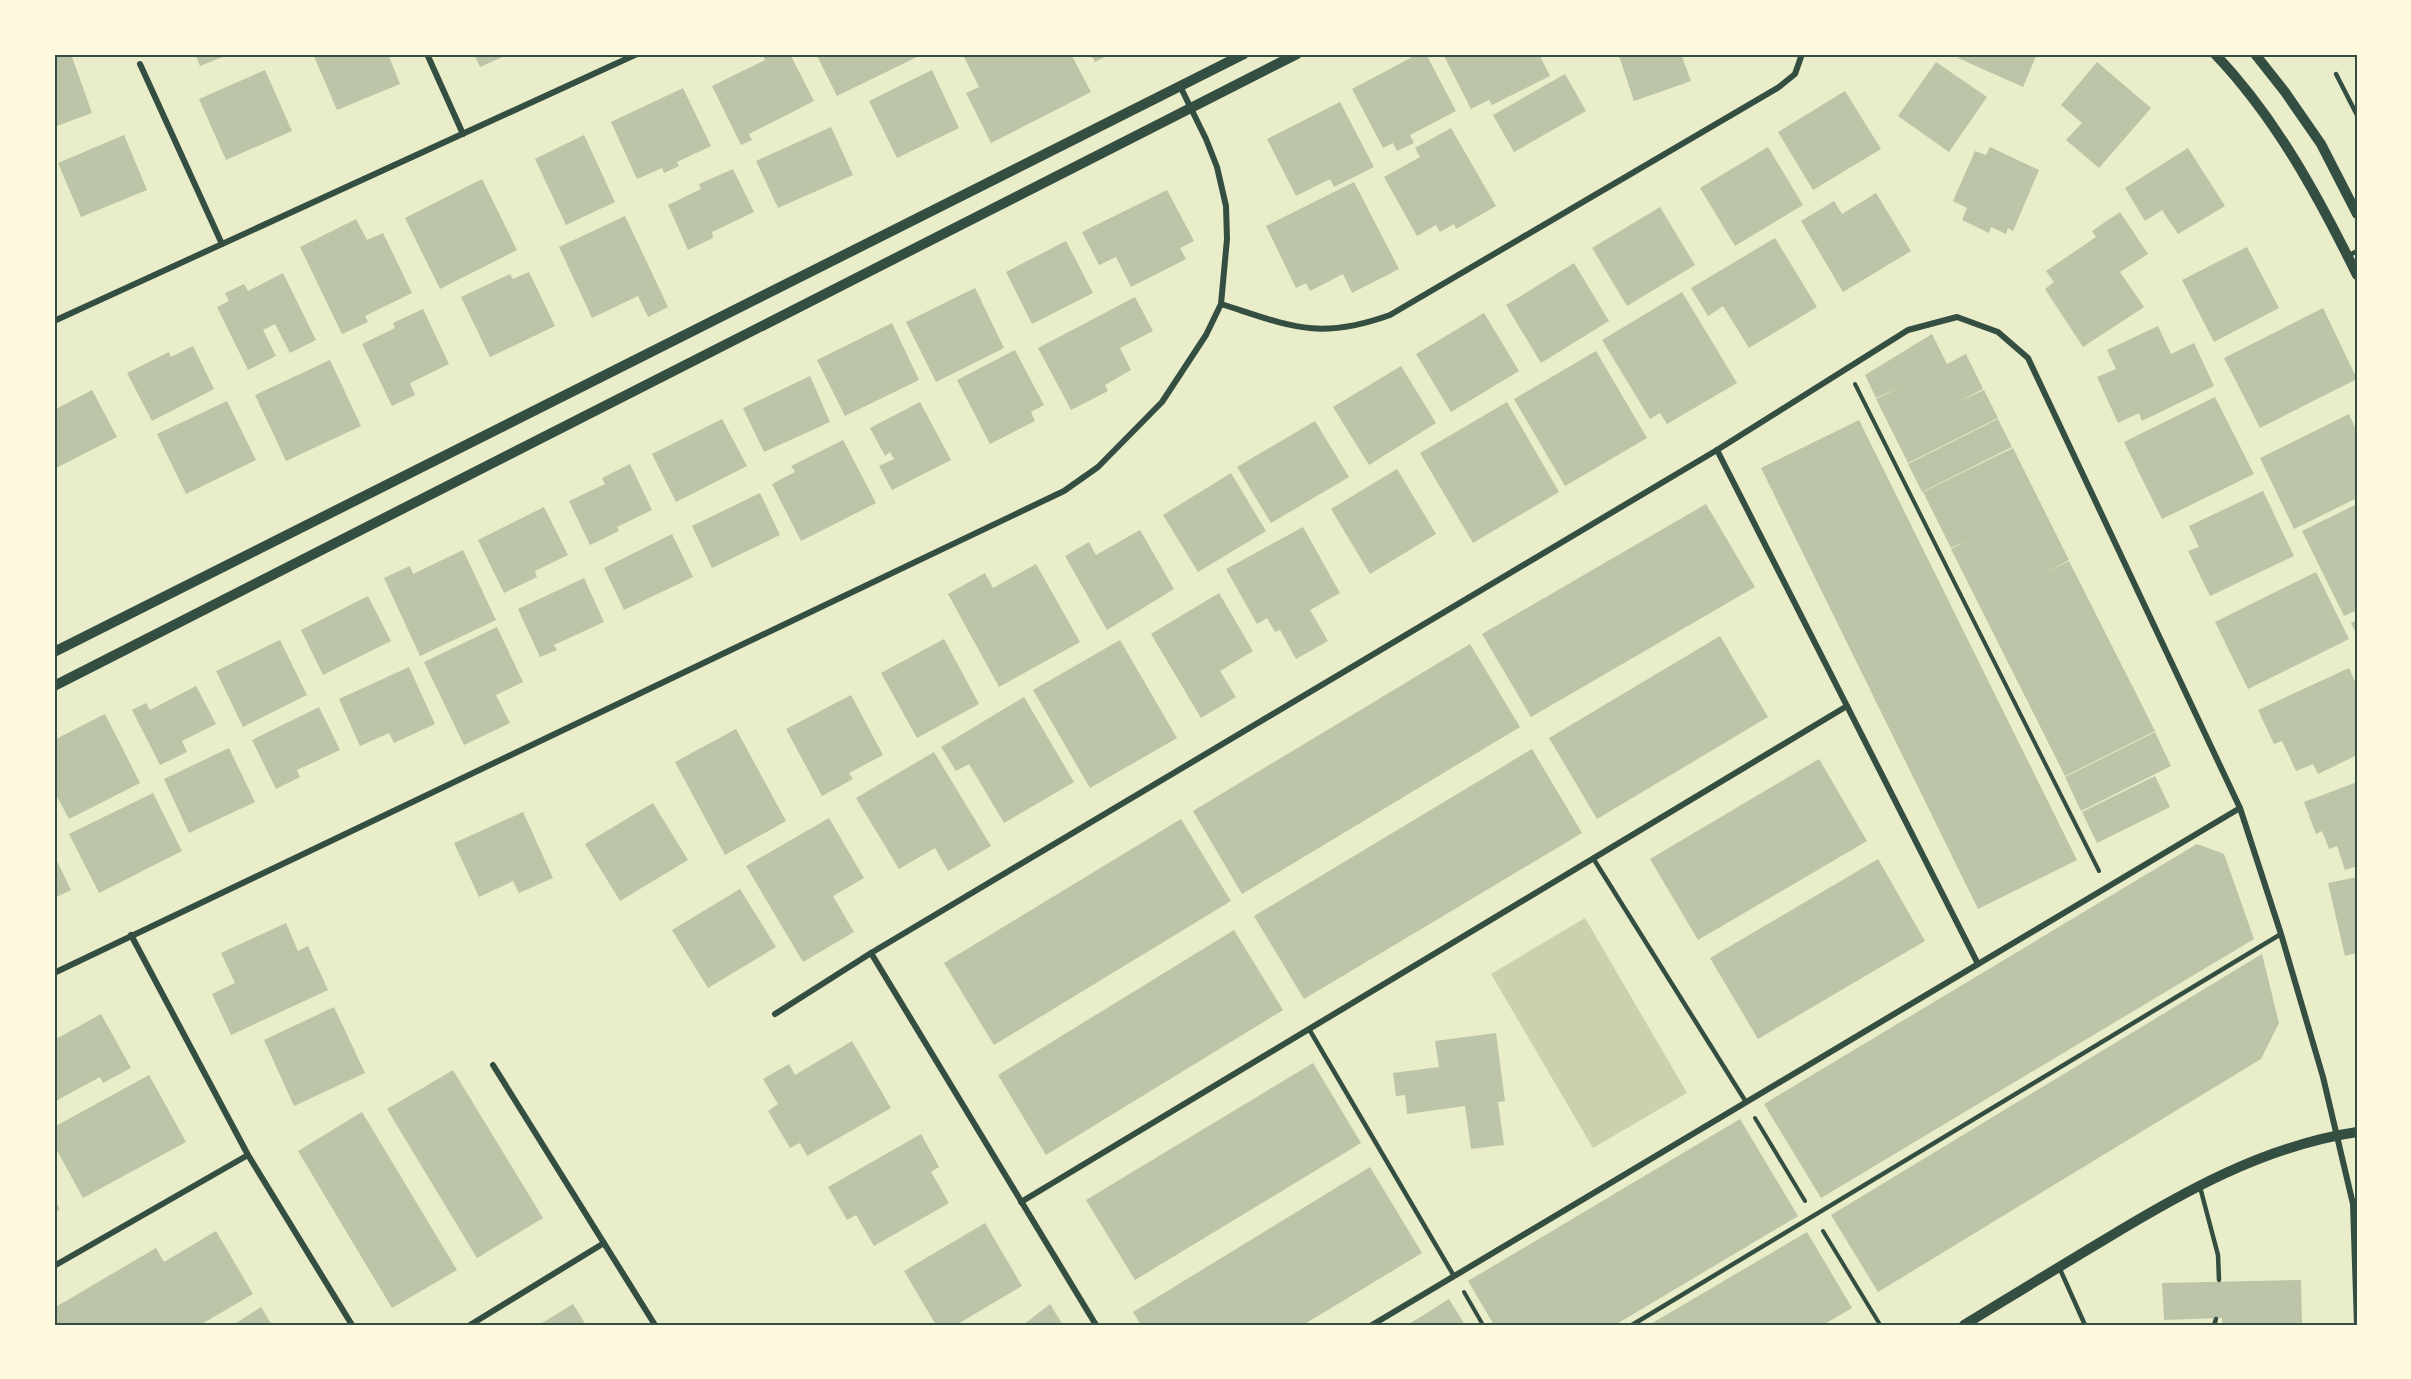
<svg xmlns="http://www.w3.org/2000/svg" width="2411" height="1379" viewBox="0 0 2411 1379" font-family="Montserrat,sans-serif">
<rect width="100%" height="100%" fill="#e9edc9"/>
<polygon fill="#cad2ad" points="1585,918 1687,1093 1593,1148 1491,974"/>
<g fill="#bcc5a7">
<polygon points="54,54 71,54 92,113 54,127"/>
<polygon points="195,54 230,54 200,66"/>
<polygon points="313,54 388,54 400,84 337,110"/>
<polygon points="474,54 509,54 480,67"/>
<polygon points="762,54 790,54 814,101 749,134 752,140 741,145 712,86 765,60"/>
<polygon points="816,54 923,54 837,96"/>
<polygon points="965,54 1071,54 1091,92 991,143 966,93 979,87 963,55"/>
<polygon points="1091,54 1110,54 1095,62"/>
<polygon points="1418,54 1426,54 1456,111 1410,135 1414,143 1397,151 1393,143 1383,148 1352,89"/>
<polygon points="1443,54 1539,54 1550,76 1492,105 1489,100 1471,109"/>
<polygon points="1625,54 1681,54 1691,81 1634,101 1619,56"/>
<polygon points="1960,54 2037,54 2023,87 1958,58"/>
<polygon points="1936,62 1987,97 1949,152 1898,116"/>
<polygon points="2097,62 2151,108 2099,168 2066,140 2082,123 2061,105"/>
<polygon points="265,70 292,131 226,160 199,99"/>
<polygon points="932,70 959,128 897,158 869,101"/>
<polygon points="1565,74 1586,111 1514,152 1493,115"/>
<polygon points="683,88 711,146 677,162 679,166 664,173 662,168 637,179 611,122"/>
<polygon points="1845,91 1881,149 1813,190 1778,132"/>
<polygon points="1340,102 1374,167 1334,187 1330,179 1296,196 1267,139"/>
<polygon points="831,127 853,175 778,208 756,161"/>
<polygon points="1451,128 1496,206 1456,229 1454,224 1440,232 1436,225 1417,236 1384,177 1420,157 1415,148"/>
<polygon points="124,135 147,190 81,217 58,163"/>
<polygon points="584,135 615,202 566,225 535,159"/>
<polygon points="1768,147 1803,205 1735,246 1700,188"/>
<polygon points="1990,147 2039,170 2013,231 2008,228 2006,234 1991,227 1989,233 1962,220 1967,208 1953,201 1975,151 1986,155"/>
<polygon points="2188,148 2225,206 2178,234 2162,210 2145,221 2125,188"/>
<polygon points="733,169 754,212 712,232 713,238 688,250 668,205 701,189 699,184"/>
<polygon points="482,179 517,250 440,289 405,218"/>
<polygon points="1354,182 1399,269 1352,293 1343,274 1310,291 1306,283 1296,288 1266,226"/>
<polygon points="1167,190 1194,241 1180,248 1186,259 1131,287 1116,257 1099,265 1082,232"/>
<polygon points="1876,193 1911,251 1843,292 1801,221 1834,201 1842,214"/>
<polygon points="1660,207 1695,265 1627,306 1592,248"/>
<polygon points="2120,212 2148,254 2120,272 2144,307 2083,347 2045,289 2054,282 2046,271 2096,237 2092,231"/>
<polygon points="625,216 668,307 648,317 638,296 592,318 559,247"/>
<polygon points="356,219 367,240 383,233 412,293 365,316 368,322 342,334 300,247"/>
<polygon points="1775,238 1817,307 1749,348 1723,306 1708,316 1691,288"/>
<polygon points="1066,241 1093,293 1032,324 1006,272"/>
<polygon points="2247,247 2279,308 2214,342 2182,280"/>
<polygon points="1574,263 1609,321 1541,363 1506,305"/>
<polygon points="529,272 555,326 490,357 461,297 510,274 513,279"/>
<polygon points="283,273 316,340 290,353 275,324 263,330 276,356 248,370 217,307 229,301 225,293 244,284 248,291"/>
<polygon points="975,288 1004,348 936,382 906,322"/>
<polygon points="1682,292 1737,383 1667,424 1660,413 1650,419 1602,340"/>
<polygon points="1135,297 1153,331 1120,348 1131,370 1105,385 1108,391 1071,410 1038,348"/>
<polygon points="2323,308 2357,379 2260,428 2224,358"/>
<polygon points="423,309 449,364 410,383 415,395 392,406 362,344 395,328 393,323"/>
<polygon points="1484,313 1519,371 1451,412 1416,354"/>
<polygon points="892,323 919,380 845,416 817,360"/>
<polygon points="2158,326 2171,354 2194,343 2214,386 2142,421 2139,413 2118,423 2097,377 2116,369 2107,350"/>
<polygon points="1932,334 1947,364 1966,354 1983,389 1958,402 1984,390 1998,418 1908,463 1876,399 1901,387 1876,398 1865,375"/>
<polygon points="193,346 214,389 152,421 127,373 169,352 171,357"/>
<polygon points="1015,350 1044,405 1031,412 1035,421 990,444 957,380"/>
<polygon points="1596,351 1647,438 1565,486 1514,399"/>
<polygon points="330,360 361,426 286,461 255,395"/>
<polygon points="1401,366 1436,423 1369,465 1333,407"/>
<polygon points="810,376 830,422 764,452 743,408"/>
<polygon points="92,390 117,437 54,469 54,410"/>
<polygon points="2215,397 2254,474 2162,519 2124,442"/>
<polygon points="227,401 256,460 186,494 157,434"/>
<polygon points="920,402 951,460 892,490 879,466 894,459 890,452 885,456 870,428"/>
<polygon points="1507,402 1559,492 1473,543 1420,453"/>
<polygon points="2349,414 2357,432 2357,498 2294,529 2260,458"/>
<polygon points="722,419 747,466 676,502 652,454"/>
<polygon points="1998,419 2012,447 1922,492 1908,464"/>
<polygon points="1859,420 2077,860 1978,909 1761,468"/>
<polygon points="1315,421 1349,477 1271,523 1237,467"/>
<polygon points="843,440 876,503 801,541 772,484 795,472 791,466"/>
<polygon points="2013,448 2069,560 2045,573 2069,561 2155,731 2065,776 1951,549 1967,541 1951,548 1923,492"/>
<polygon points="630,464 652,510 617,527 619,531 590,545 569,501 605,484 602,478"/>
<polygon points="1397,469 1436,534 1370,574 1331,509"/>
<polygon points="1231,473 1266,531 1198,572 1163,515"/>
<polygon points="2263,491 2294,556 2210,596 2188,551 2199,547 2189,526"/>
<polygon points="760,493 780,535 712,568 692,526"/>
<polygon points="1706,504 1755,587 1531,717 1482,634"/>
<polygon points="2357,504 2357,610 2344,616 2302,531"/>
<polygon points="544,507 568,555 535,571 537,577 504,593 478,540"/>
<polygon points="1303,527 1340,593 1310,610 1328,641 1296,659 1280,630 1275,632 1267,618 1257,624 1226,569"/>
<polygon points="1140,530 1174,589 1107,630 1065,556 1089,542 1096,555"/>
<polygon points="672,534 693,577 624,610 604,568"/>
<polygon points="463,550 496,620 420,656 384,578 410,566 413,574"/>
<polygon points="1036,564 1080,642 999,687 948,594 985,573 993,588"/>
<polygon points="2316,572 2349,639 2248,689 2215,622"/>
<polygon points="584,578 604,622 554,645 557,650 540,657 518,609"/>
<polygon points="1219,593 1253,651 1220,671 1236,697 1201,718 1151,634"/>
<polygon points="368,596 391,641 323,675 301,630"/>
<polygon points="2357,620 2357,635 2351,623"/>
<polygon points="497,627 523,682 496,695 510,723 464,745 424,662"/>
<polygon points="1720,636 1768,717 1597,819 1549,738"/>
<polygon points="944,639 979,704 917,738 881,673"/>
<polygon points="280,640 307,695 243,727 216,671"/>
<polygon points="1120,640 1177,738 1090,788 1033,690"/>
<polygon points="1470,644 1520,727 1242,894 1193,811"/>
<polygon points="409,667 435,724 394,743 389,733 360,746 339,699"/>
<polygon points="2349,668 2357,686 2357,755 2318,774 2313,764 2296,771 2282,741 2274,744 2258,710"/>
<polygon points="196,686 216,724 182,741 187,752 160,765 132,710 146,703 150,710"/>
<polygon points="851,695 883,755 849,773 853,779 822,796 786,729"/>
<polygon points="1024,697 1074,782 1004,823 969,764 956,771 941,747"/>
<polygon points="319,707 340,750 297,770 300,777 276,789 252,740"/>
<polygon points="105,714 140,783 69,819 54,791 54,740"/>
<polygon points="736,729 786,821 725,855 675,762"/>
<polygon points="2155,732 2171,766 2081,811 2065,777"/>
<polygon points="229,748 255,802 189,833 164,779"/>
<polygon points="1532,749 1582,833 1304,999 1254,916"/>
<polygon points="934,752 991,846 948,871 935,848 899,869 856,798"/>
<polygon points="1819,759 1867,841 1698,940 1650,859"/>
<polygon points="2155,776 2170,807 2097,843 2082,812"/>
<polygon points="2357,782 2357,866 2345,870 2337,846 2329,849 2322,831 2316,834 2304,802"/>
<polygon points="153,793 182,851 99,893 69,834"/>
<polygon points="653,803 688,860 620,901 585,844"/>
<polygon points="523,812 553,878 519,893 513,881 479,897 454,843"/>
<polygon points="829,818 864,878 833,896 854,932 803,962 746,866"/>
<polygon points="1181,819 1231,901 994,1045 944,963"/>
<polygon points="2197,844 2224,854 2254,939 1821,1198 1764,1104"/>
<polygon points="54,855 71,890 54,898"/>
<polygon points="1878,859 1925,941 1758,1039 1710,958"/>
<polygon points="2357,877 2357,953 2345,956 2328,883"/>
<polygon points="740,889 776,947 708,988 672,930"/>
<polygon points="286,923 298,951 308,946 328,990 231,1035 212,994 235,983 221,953"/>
<polygon points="1234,930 1283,1010 1046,1155 998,1075"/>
<polygon points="2262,954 2279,1023 2261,1059 1878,1292 1831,1215"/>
<polygon points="334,1007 365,1073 294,1106 264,1040"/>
<polygon points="101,1014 131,1068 103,1083 100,1077 54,1102 54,1040"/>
<polygon points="1496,1033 1505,1101 1498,1102 1504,1145 1471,1149 1465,1106 1407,1114 1405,1095 1396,1096 1393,1073 1439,1067 1435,1041"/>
<polygon points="852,1041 891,1108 807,1156 800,1143 790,1148 768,1111 778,1104 763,1079 789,1064 795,1075"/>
<polygon points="1313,1063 1361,1143 1135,1280 1086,1200"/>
<polygon points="453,1070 543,1218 477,1258 387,1109"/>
<polygon points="149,1075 186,1142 83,1198 54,1145 54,1127"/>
<polygon points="362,1112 457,1270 392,1308 298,1151"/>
<polygon points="1740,1119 1798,1216 1615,1325 1494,1325 1468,1281"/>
<polygon points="921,1134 939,1167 931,1172 949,1203 874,1246 856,1215 847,1220 828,1187"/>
<polygon points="1370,1167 1422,1253 1303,1325 1141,1325 1133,1312"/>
<polygon points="54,1199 60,1209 54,1213"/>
<polygon points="985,1223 1022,1286 956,1325 936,1325 904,1271"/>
<polygon points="216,1231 253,1294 200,1325 54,1325 54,1308 156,1248 164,1262"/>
<polygon points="1807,1232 1852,1308 1823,1325 1649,1325"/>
<polygon points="2301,1280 2302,1325 2222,1325 2222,1318 2164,1320 2162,1283"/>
<polygon points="1449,1299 1465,1325 1407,1325 1422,1316"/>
<polygon points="573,1304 586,1325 538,1325 547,1320"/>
<polygon points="1050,1304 1063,1325 1023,1325"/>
<polygon points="261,1307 272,1325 232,1325 236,1323"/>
</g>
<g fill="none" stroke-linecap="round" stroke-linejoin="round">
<g stroke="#344e41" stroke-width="4">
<polyline points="1855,384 2099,871"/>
<polyline points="1755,1118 1805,1201"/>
<polyline points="1823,1231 1879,1323"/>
<polyline points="1464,1292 1483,1325"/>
</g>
<g stroke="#344e41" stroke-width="4.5">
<polyline points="2336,74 2357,115"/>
<polyline points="2348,256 2357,251"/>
<polyline points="1593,858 1746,1102"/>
<polyline points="1309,1029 1454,1276"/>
<polyline points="2200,1187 2218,1255 2219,1280"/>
<polyline points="2059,1267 2085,1325"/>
<polyline points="1632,1325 2281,934"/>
<polyline points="2214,1325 2216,1319"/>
</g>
<g stroke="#344e41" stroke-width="6">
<polyline points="427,54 463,134"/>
<polyline points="140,64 222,244"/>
<path d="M1221 304C1290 326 1318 341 1390 315L1779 87 1795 74 1802 54"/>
<polyline points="54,321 637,54"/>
<polyline points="1717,450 1978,964"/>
<polyline points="131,935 248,1155 352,1325"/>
<polyline points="871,953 1096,1325"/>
<polyline points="54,973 1064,491 1098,467 1162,402 1206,335 1221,304 1227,239 1226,206 1217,167 1206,139 1180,86"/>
<polyline points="775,1014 871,953 1717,450 1908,330 1957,317 1998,332 2028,358 2240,808 2281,934 2323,1077 2353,1204 2357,1325"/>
<polyline points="493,1065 655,1325"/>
<polyline points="1021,1202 1847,706"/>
<polyline points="54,1266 248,1155"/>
<polyline points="470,1325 604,1243"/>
<polyline points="1372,1325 2240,808"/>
</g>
<g stroke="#344e41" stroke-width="10">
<path d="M2215 54C2276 118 2318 196 2357 275"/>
<polyline points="2255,54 2285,92 2321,144 2357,214"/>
<polyline points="54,652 1244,54"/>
<polyline points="54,686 1297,54"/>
<path d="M1964 1325C2010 1297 2057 1268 2104 1240 2183 1192 2264 1146 2357 1132"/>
</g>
</g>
<rect width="2411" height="1379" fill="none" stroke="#fefae0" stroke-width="111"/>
<rect x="56" y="56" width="2300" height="1268" fill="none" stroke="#344e41" stroke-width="2"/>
</svg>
